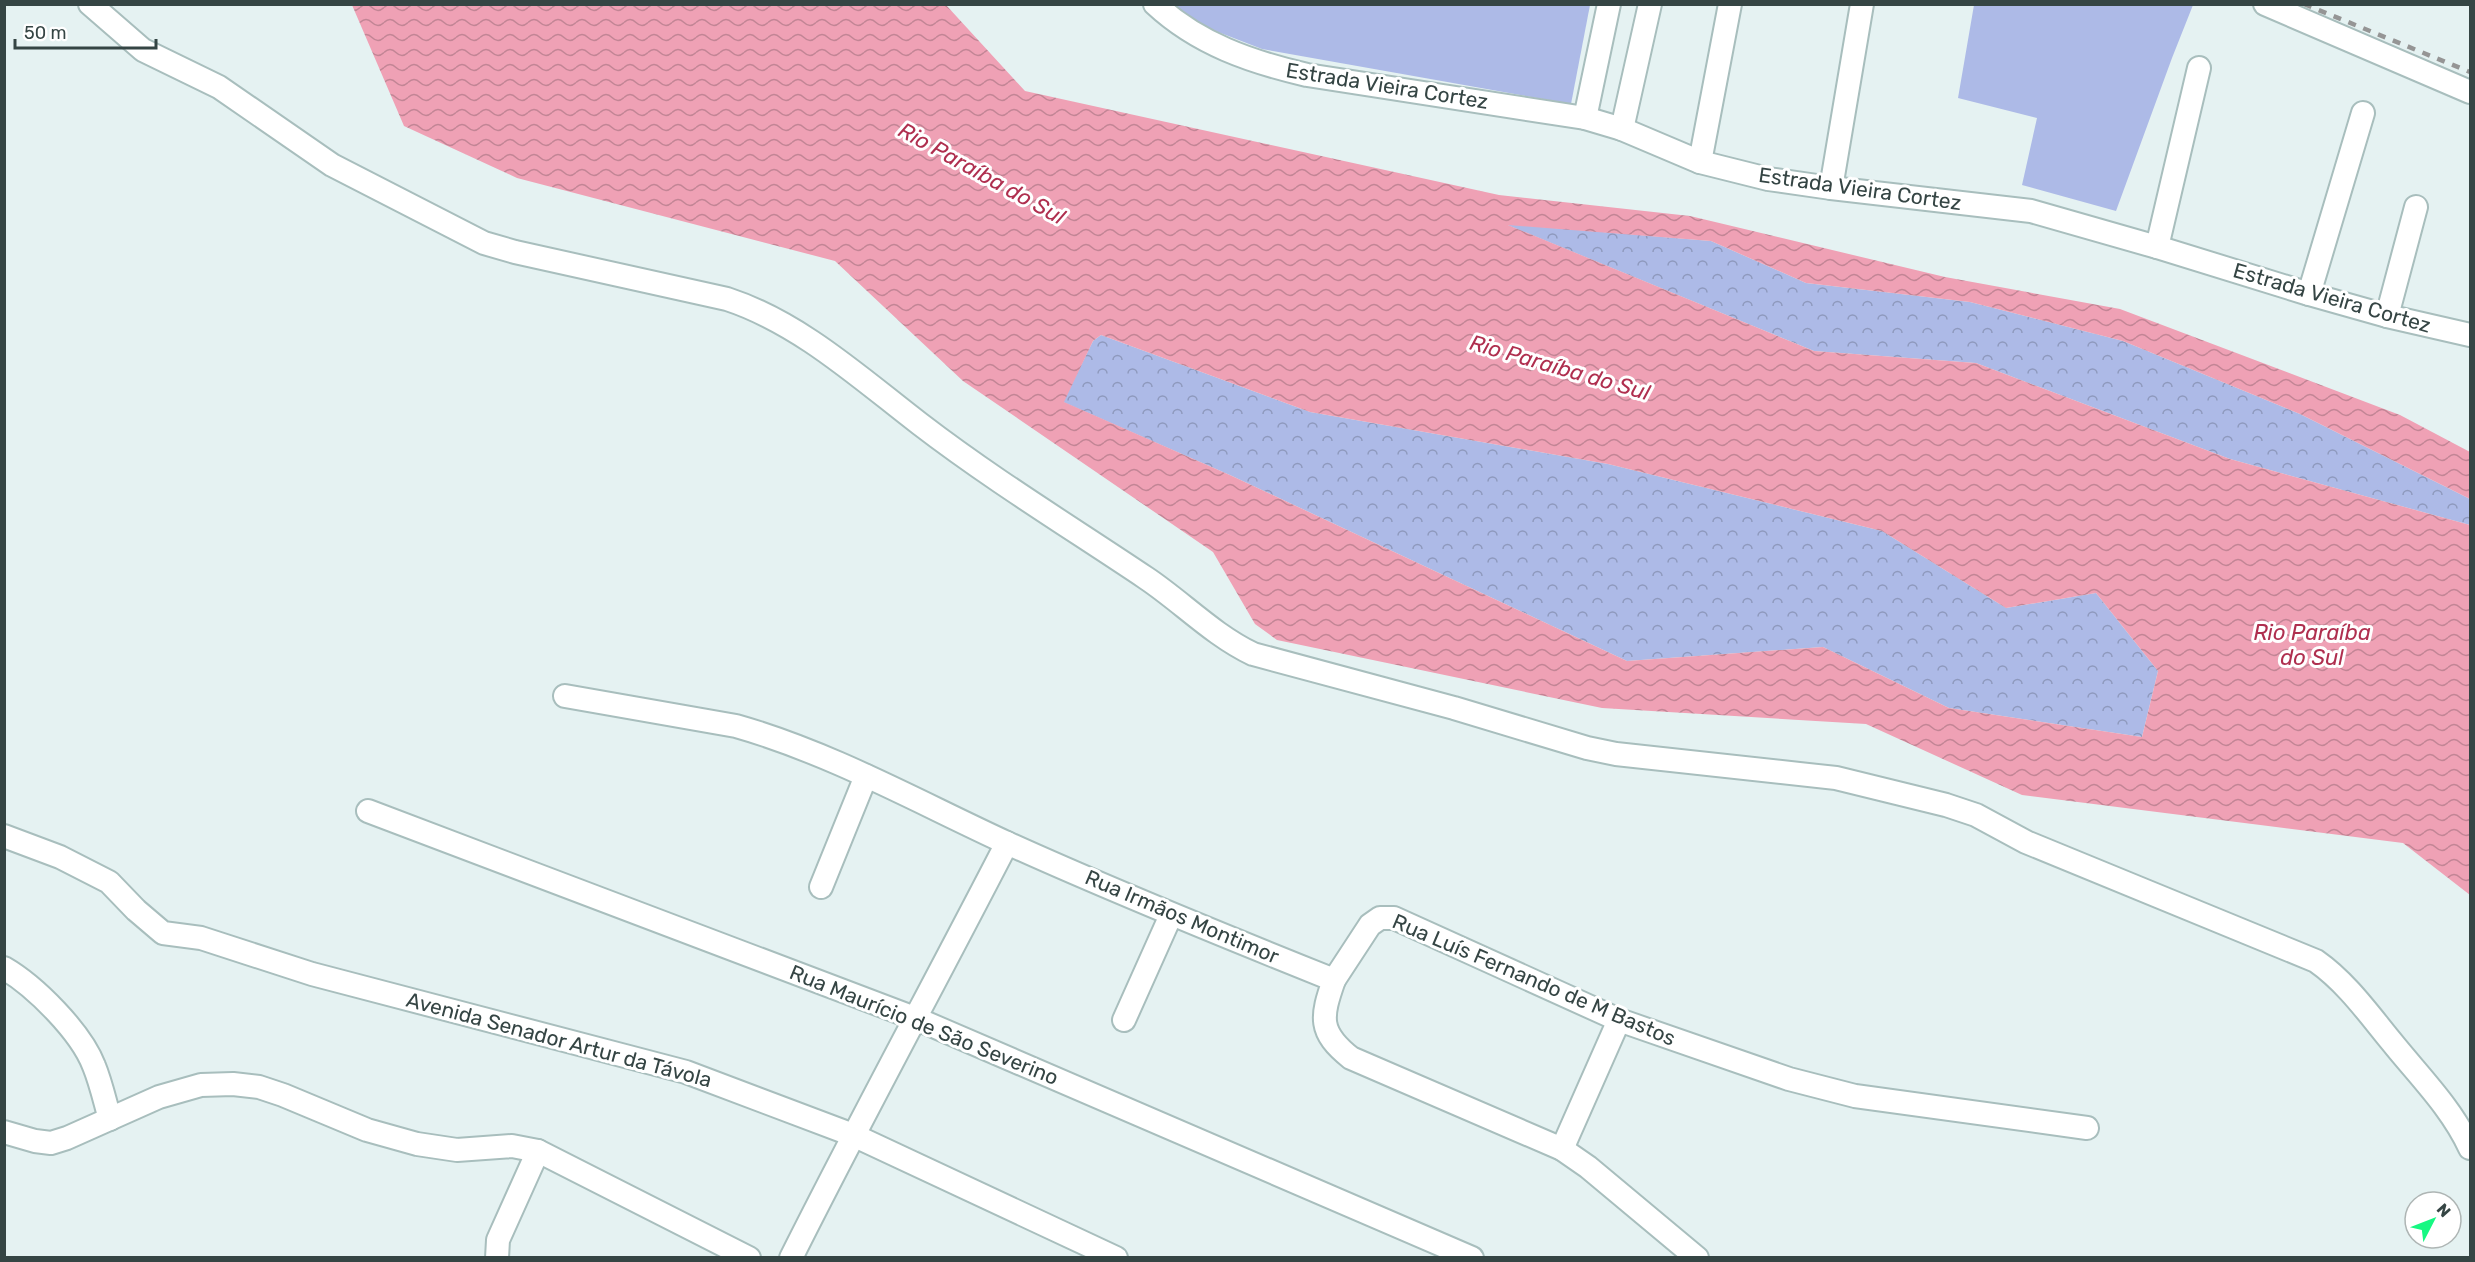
<svg xmlns="http://www.w3.org/2000/svg" width="2475" height="1262" viewBox="0 0 2475 1262" font-family="Rubik,sans-serif">
<defs>
<pattern id="forest-crowns" width="20" height="18" patternUnits="userSpaceOnUse" patternTransform="scale(1.5)"><rect width="20" height="18" fill="#adbae7"/><path d="M2 6a3 3 0 1 1 6 0M12 15a3 3 0 1 1 6 0" fill="none" stroke="#8e99bd"/></pattern>
<pattern id="water-waves" width="16" height="10" patternUnits="userSpaceOnUse" patternTransform="scale(1.5)"><rect width="16" height="10" fill="#efa1b5"/><path d="M0 5q4-4 8 0t8 0" fill="none" stroke="#c28595"/></pattern>
</defs>
<rect width="100%" height="100%" fill="#e5f2f2"/>
<g fill="url(#forest-crowns)">
<polygon points="1505,224 1711,241 1806,283 1970,302 2123,341 2300,414 2470,499 2470,525 2230,459 1976,363 1814,351"/>
<polygon points="1101,335 1310,412 1608,464 1882,531 2006,608 2096,593 2158,671 2142,737 1949,708 1823,647 1627,661 1232,476 1063,402 1093,341"/>
</g>
<g fill="#adbae7">
<polygon points="1175,5 1590,5 1571,104 1262,49 1200,25"/>
<polygon points="1974,5 2193,5 2172,58 2116,211 2022,185 2037,118 1958,98"/>
</g>
<path fill="url(#water-waves)" fill-rule="evenodd" d="M352 5H946L1025 91 1499 195 1690 216 1945 277 2120 309 2400 415 2470 452V499L2300 414 2123 341 1970 302 1806 283 1711 241 1508 225 1814 351 1976 363 2230 459 2470 525V895L2403 843 2022 795 1866 724 1602 708 1277 640 1255 624 1213 552 963 381 835 261 517 178 404 126ZM1101 335 1310 412 1608 464 1882 531 2006 608 2096 593 2158 671 2142 737 1949 708 1823 647 1627 661 1232 476 1064 402 1093 341Z"/>
<g fill="none" stroke-linecap="round" stroke-linejoin="round">
<defs>
<g id="street">
<path d="M90 4 143 50 219 87 332 165 484 243 515 252 727 299C800 323 860 378 920 424 993 480 1070 527 1146 578 1182 602 1213 635 1253 654L1454 708 1587 748 1616 754 1836 778 1946 805 1976 815 2026 842 2316 961C2346 982 2368 1013 2391 1041 2419 1076 2451 1107 2470 1148"/>
<path d="M1155 4C1198 44 1251 62 1307 75L1585 118 1622 129 1700 162 1768 179 1831 188 2031 211 2157 247 2309 294 2387 316 2470 335"/>
<polyline points="2265,4 2470,92"/>
<polyline points="1585,118 1609,4"/>
<polyline points="1622,129 1650,4"/>
<polyline points="1700,162 1730,4"/>
<polyline points="1831,188 1862,4"/>
<polyline points="2157,247 2199,68"/>
<polyline points="2309,294 2363,113"/>
<polyline points="2387,316 2416,207"/>
<path d="M565 696 736 726C831 753 918 802 1007 843 1115 892 1224 936 1334 980 1321 1017 1318 1032 1351 1058L1562 1149 1588 1167 1697 1258"/>
<polyline points="368,811 917,1019 1472,1258"/>
<polyline points="4,836 60,857 109,882 136,910 163,933 201,938 312,974 686,1072 853,1135 1116,1258"/>
<polyline points="821,887 866,776"/>
<path d="M4 968C35 986 81 1032 94 1066 101 1083 105 1102 110 1119"/>
<polyline points="1334,980 1370,925 1380,918 1394,918 1619,1020 1789,1079 1855,1096 2087,1128"/>
<polyline points="1124,1020 1171,915"/>
<polyline points="4,1132 35,1141 51,1143 67,1138 159,1097 201,1085 233,1084 259,1087 283,1095 367,1130 417,1144 457,1150 512,1146 538,1151 749,1258"/>
<polyline points="1562,1149 1619,1020"/>
<polyline points="497,1258 498,1240 538,1151"/>
<path d="M791 1258C861 1118 936 981 1007 843"/>
</g>
</defs>
<use href="#street" stroke="#a8bebd" stroke-width="26"/>
<use href="#street" stroke="#fff" stroke-width="22"/>
<polyline stroke="#959595" stroke-width="4.5" stroke-dasharray="8 8" stroke-linecap="butt" points="2304,4 2470,72"/>
</g>
<g text-anchor="middle" stroke-width="6" stroke-linejoin="round" paint-order="stroke">
<g font-size="21" fill="#354544" stroke="#fff">
<text transform="translate(1387 86) rotate(9)" y="7">Estrada Vieira Cortez</text>
<text transform="translate(1860 189) rotate(8)" y="7">Estrada Vieira Cortez</text>
<text transform="translate(2332 298) rotate(16)" y="7">Estrada Vieira Cortez</text>
<text transform="translate(1182 917) rotate(23)" y="7">Rua Irmãos Montimor</text>
<text transform="translate(1534 980) rotate(23)" y="7">Rua Luís Fernando de M Bastos</text>
<text transform="translate(924 1025) rotate(22)" y="7">Rua Maurício de São Severino</text>
<text transform="translate(559 1040) rotate(15)" y="7">Avenida Senador Artur da Távola</text>
</g>
<g font-size="22" font-style="italic" fill="#af2f4f" stroke="#fff">
<text transform="translate(982 173) rotate(29)" y="8">Rio Paraíba do Sul</text>
<text transform="translate(1560 367) rotate(16)" y="8">Rio Paraíba do Sul</text>
<text x="2312" y="640">Rio Paraíba<tspan x="2312" dy="25">do Sul</tspan></text>
</g>
</g>
<rect width="2475" height="1262" fill="none" stroke="#354544" stroke-width="12"/>
<g transform="translate(2433 1220) rotate(48)"><circle r="28" fill="#ffffff" stroke="#aeb5b4" stroke-width="1.5"/>
<path d="M0-4.5L10 22L0 15L-10 22Z" fill="#16f882"/>
<text y="-9" font-size="16" font-weight="bold" text-anchor="middle" fill="#354544">N</text>
</g>
<path d="M15 39v9h141v-9" fill="none" stroke="#354544" stroke-width="3"/>
<text x="24" y="39" font-size="18" fill="#354544" stroke="#ffffff" stroke-width="4.5" paint-order="stroke">50 m</text>
</svg>
